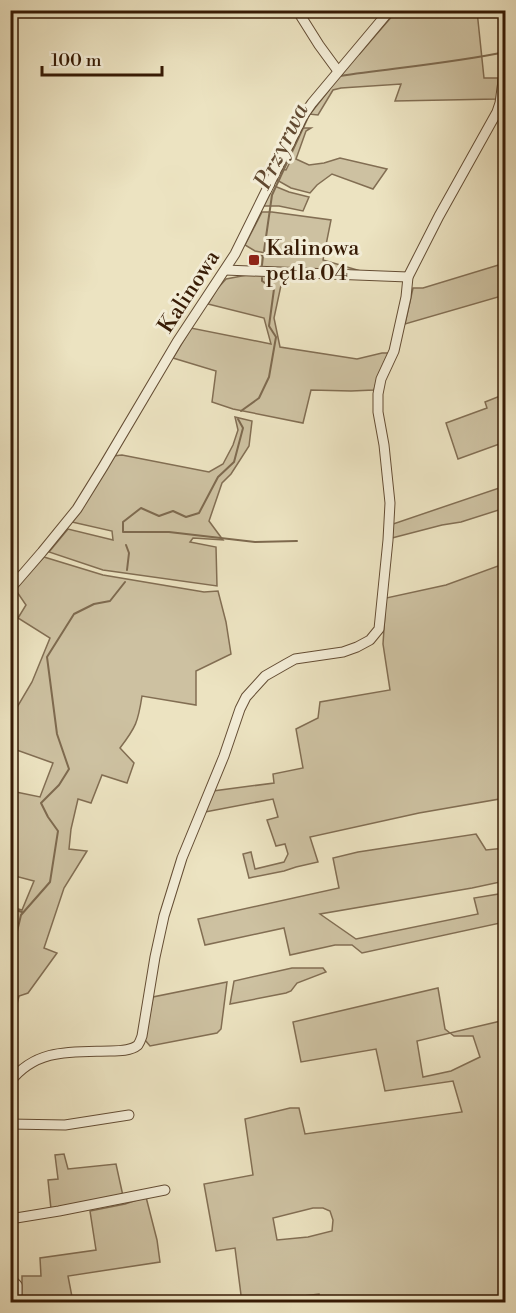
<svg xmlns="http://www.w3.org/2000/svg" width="516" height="1313" viewBox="0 0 516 1313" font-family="'Libre Bodoni',serif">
<rect width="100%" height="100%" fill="#ece3c1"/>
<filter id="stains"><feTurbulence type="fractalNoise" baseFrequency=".00333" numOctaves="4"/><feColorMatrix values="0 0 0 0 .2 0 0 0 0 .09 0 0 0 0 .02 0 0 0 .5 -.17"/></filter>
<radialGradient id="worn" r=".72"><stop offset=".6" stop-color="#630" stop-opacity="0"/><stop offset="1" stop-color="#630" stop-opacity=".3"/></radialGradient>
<g fill="#cdc1a1" stroke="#826e53" stroke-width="1.5" fill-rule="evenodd">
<polygon points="394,11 477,11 484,78 498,78 497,99 395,101 401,84 341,88 333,90 318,115 308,114"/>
<polygon points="300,128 311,128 306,131 296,159 309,165 324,163 340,158 387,169 373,189 332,174 317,185 310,193 291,188 275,179 280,169 286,170 290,162 286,159"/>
<polygon points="272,185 289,192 309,197 303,211 279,206 263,206"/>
<polygon points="262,212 272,212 331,220 323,260 364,272 254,267 256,255 265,256 266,253 255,251 245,245"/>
<polygon points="505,263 505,295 405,324 413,288 423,288"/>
<polygon points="247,275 283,276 274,318 280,347 357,359 382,353 389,353 379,373 374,390 351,391 311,390 303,423 233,409 212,402 216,371 173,358 191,328 271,344 264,318 208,304 217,289 226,279"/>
<polygon points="505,394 505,442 458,459 446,423 487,408 485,402"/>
<polygon points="235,417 252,421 249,446 231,474 222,483 209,521 223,540 193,538 190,542 216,547 217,586 103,570 49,552 68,529 113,540 112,531 72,522 113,456 122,455 209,472 223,464 233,445 238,430"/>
<polygon points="505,486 505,508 461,522 442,525 392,538 393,524"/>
<polygon points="505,551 505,798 419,813 310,837 318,862 296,867 284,871 249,878 243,854 251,852 255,869 284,862 288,854 285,844 276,846 267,820 278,817 273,799 205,812 213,791 274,783 273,774 303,768 296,729 318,718 320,702 390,690 383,644 386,598 446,585 501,565"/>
<path d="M44 557 103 575 204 592 218 591 226 622 231 654 196 671V705L142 696C138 722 136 727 120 748L134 763 127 783 102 775 91 803 78 799 71 829 69 849 87 851 64 888 44 948 57 953 28 993 19 996 11 1028V907L22 910 34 881 11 875V791L40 797 53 763 11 748V722L13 714 32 682 50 638 18 618 26 605 15 589Z"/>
<polygon points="476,834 486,850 505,848 505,881 472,888 320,914 356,939 478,914 474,898 505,893 505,922 362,953 352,945 335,945 290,955 284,928 205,945 198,919 339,888 333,858 358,852"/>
<polygon points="292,968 323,968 326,972 297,983 291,991 286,993 230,1004 234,981"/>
<polygon points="227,982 221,1029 217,1033 150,1046 145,1040 153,997"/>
<path d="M438 988 445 1029 450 1033 505 1020V1302H320L319 1294 254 1302H231L241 1295 235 1248 216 1251 204 1184 253 1175 245 1119 290 1108H299L305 1134 462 1112 453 1081 385 1091 376 1049 301 1062 293 1022ZM450 1033 454 1036H473L480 1057 451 1071 423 1077 417 1041ZM313 1208H323L330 1211 333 1220 332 1231 308 1237 277 1240 273 1218Z"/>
<polygon points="64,1154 68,1169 116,1164 123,1196 51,1209 48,1180 58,1179 55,1155"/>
<polygon points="146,1197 157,1240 160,1262 68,1276 73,1302 22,1302 22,1276 41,1276 40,1258 96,1250 90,1211 125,1204"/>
</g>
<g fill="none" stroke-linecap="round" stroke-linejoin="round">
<g stroke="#7e6a4f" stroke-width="2">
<polyline points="359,54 397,10"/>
<path d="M340 76C395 68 451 63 506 52"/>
<polyline points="264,251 272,195 309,115 329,90"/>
<polyline points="262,265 263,256"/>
<polyline points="241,411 259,398 269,377 276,337 269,326 274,289 262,281 262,278"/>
<polyline points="238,419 243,428 234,462 218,477 199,513 186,517 173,511 159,516 141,508 123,522 123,532 169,532 255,542 297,541"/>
<polyline points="126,545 129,553 127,570"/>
<polyline points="10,908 22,912"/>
<polyline points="10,950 15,940 21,915 50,882 58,831 48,817 41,803 59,785 69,769 57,734 47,657 74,614 94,604 110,601 125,582"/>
</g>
<defs>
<g id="street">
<polyline points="297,10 319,45 338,71"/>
<polyline points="225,270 408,277"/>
<polyline points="10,589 42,552 77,509 103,467 177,342 235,254 303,116 312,103 390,10"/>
<path d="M10 1082C36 1048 72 1052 110 1051 119 1051 131 1051 138 1045 140 1042 141 1039 142 1036L155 957 164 916 182 858 224 756 240 709 246 697 265 676 286 664 295 659 343 652 357 647 370 640 379 629 388 540 390 503 384 445 378 412V394L381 379 394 351 406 297 408 277 439 216 497 112 500 103 506 60"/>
<polyline points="10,1124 65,1125 129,1115"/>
<polyline points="10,1219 59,1211 165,1190"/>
<polyline points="10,1278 17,1285 17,1302"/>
</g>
</defs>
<use href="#street" stroke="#644d34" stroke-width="11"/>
<use href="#street" stroke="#f3edd7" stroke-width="9"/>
</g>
<rect fill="#8f2418" stroke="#f3edd7" stroke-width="2" x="248" y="254" width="12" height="12" rx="3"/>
<g text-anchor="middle" stroke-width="6" stroke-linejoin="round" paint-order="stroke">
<g font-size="22" fill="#371b05" stroke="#f3edd7" text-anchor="start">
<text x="266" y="255">Kalinowa<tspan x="266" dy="25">pętla 04</tspan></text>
</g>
<g font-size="22" fill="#371b05" stroke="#f3edd7">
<text transform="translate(188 291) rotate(-57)" y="8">Kalinowa</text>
</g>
<g font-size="24" font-style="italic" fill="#614930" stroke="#f3edd7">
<text transform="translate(281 146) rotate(-64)" y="8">Przyrwa</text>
</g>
</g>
<rect width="516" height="1313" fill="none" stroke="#ece3c1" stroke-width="36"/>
<rect x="12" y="12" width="492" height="1289" fill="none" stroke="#371b05" stroke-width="3"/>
<rect x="18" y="18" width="480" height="1277" fill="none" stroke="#371b05" stroke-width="1.5"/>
<path d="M42 66v9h120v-9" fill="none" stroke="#371b05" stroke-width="3"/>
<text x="51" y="66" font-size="18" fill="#371b05" stroke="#f3edd7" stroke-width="4.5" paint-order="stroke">100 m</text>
<rect width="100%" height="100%" filter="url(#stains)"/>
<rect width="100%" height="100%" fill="url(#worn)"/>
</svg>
